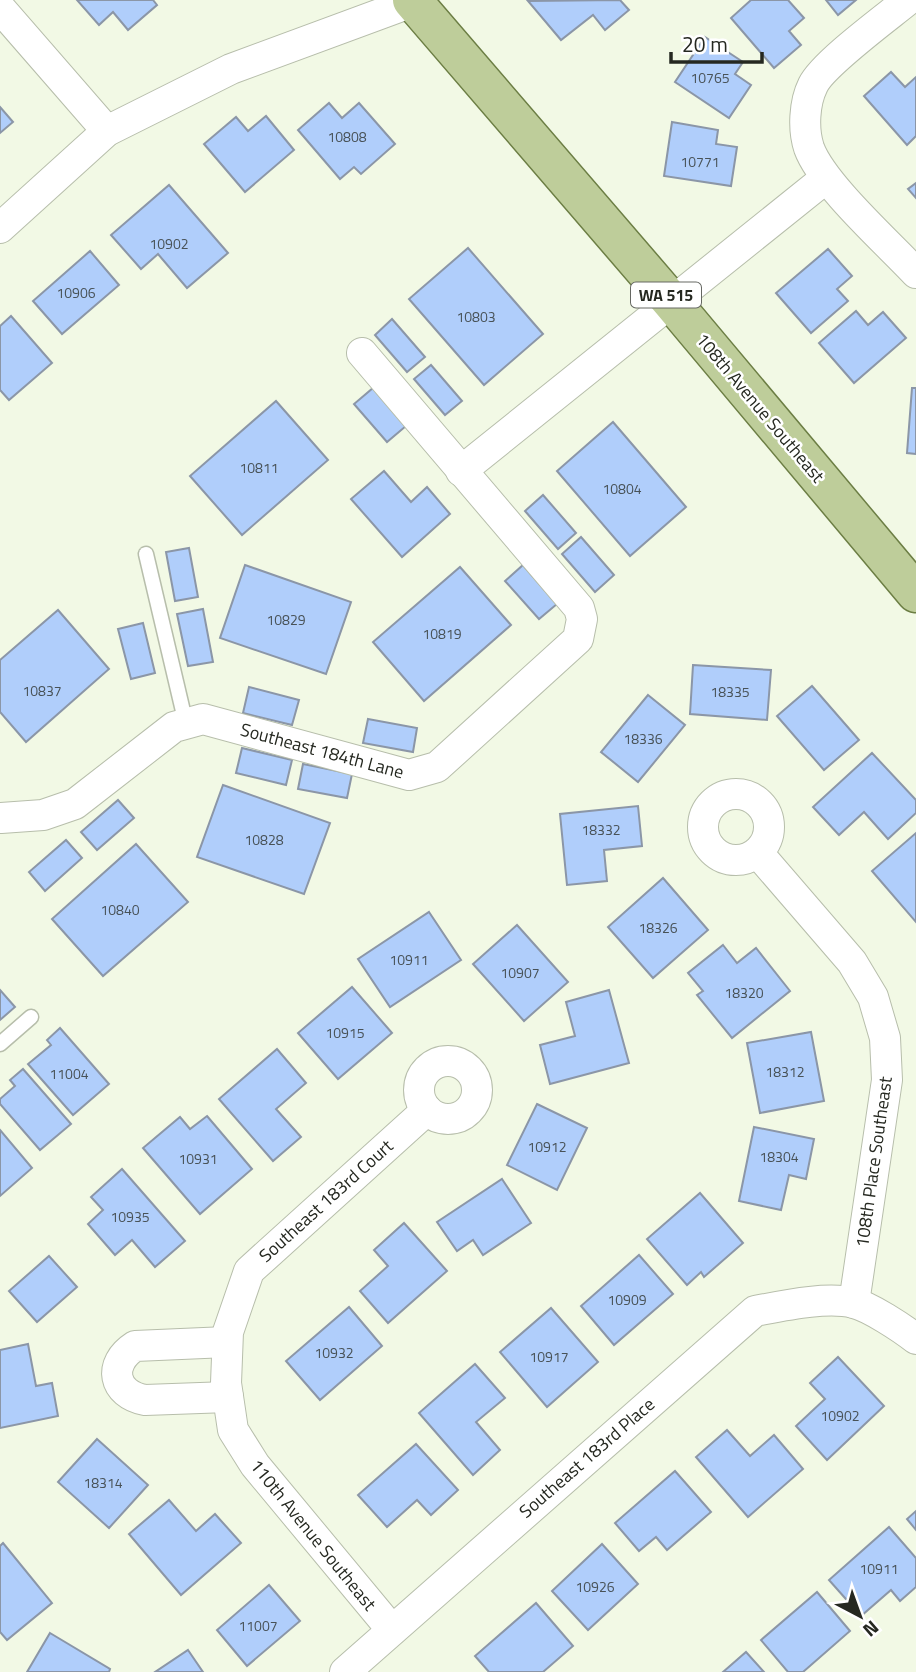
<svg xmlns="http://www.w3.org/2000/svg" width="916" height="1672" viewBox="0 0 916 1672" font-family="'Titillium Web',sans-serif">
<rect width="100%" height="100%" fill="#f2f9e5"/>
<g fill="#b0cefb" stroke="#8b96a7" stroke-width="2">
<polygon points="77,0 153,0 157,5 128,30 113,12 99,25"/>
<polygon points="620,0 629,10 605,30 593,15 561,40 528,1"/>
<polygon points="751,0 788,0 804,18 789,31 801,45 774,68 731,18"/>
<polygon points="826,0 856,0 838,15"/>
<polygon points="705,37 743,62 735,74 751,85 729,118 675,82"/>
<polygon points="891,72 905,87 916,77 916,136 907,145 864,96"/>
<polygon points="329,103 342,118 359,103 395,144 361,174 354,167 340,179 298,130"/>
<polygon points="0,107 13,122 0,133"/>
<polygon points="266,116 294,150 245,192 204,144 236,117 248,131"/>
<polygon points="672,122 718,130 716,144 737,147 731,186 664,176"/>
<polygon points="916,183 916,198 908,189"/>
<polygon points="169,185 228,253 187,288 158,254 141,269 111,235"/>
<polygon points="468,248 543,334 484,385 409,299"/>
<polygon points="828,249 852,276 837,289 848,301 811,333 776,293"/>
<polygon points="90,251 119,285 62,334 33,301"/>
<polygon points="856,311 868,325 883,312 906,338 854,383 819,343"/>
<polygon points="11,316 52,363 9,400 0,390 0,326"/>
<polygon points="392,319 425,357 407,372 375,335"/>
<polygon points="431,365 462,401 445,415 414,379"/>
<polygon points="373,388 406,426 387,442 354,404"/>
<polygon points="912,388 916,388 916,454 907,453"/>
<polygon points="276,401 328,460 242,535 190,476"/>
<polygon points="613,422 686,507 630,556 557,471"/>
<polygon points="384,471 411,502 427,487 450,514 402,557 351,499"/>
<polygon points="543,495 576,533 558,549 525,511"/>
<polygon points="581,537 614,575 595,592 562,554"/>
<polygon points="189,548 198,597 175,601 166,552"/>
<polygon points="245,565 351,602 326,674 220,638"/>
<polygon points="523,565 557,604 539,619 505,581"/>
<polygon points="460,567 511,625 424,701 373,642"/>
<polygon points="203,609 213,662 188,666 177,614"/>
<polygon points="58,610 109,669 26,742 0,712 0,660"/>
<polygon points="143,623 155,673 131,679 118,629"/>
<polygon points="693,665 771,670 767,720 690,714"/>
<polygon points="812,686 859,740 824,770 777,716"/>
<polygon points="249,687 299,700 292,725 243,713"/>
<polygon points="648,695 685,725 638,782 601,752"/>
<polygon points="368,719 417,728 413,752 363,743"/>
<polygon points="242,748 292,760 286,785 236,773"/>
<polygon points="872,753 916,800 916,813 888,839 864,812 839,835 813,807"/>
<polygon points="303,764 352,774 347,798 298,789"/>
<polygon points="223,785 330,823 304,894 197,857"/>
<polygon points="118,800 134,818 97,850 81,832"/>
<polygon points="638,806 642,846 604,850 607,881 567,885 560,814"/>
<polygon points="916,833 916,922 872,871"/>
<polygon points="66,840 82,858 45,891 29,872"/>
<polygon points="136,844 188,902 103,976 52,919"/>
<polygon points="663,878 708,930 653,978 608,927"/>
<polygon points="429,912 461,960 390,1007 358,959"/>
<polygon points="517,925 568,982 524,1021 473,964"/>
<polygon points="723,945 737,963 756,948 790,991 732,1038 697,995 703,991 688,973"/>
<polygon points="352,987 392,1033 338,1079 298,1033"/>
<polygon points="0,990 15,1007 0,1020"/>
<polygon points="609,990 629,1063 550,1084 540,1045 575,1036 566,1002"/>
<polygon points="60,1028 109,1084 73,1115 28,1064 51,1045 47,1040"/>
<polygon points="811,1032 824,1101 760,1113 747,1043"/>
<polygon points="277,1049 306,1083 276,1109 301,1137 273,1161 219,1099"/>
<polygon points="23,1069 71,1124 40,1150 0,1104 0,1099 15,1086 10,1080"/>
<polygon points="537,1104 587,1128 557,1190 507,1165"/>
<polygon points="207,1116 252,1169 200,1214 143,1148 180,1117 190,1129"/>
<polygon points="754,1127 814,1139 806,1179 789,1175 781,1210 739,1201"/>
<polygon points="0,1130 32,1168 0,1196"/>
<polygon points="122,1169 185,1241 155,1267 132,1240 115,1255 88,1224 103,1210 91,1197"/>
<polygon points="502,1179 531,1223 483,1255 473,1240 457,1251 437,1222"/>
<polygon points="700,1193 743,1243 704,1277 701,1272 687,1285 647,1239"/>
<polygon points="404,1223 447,1271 388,1323 360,1291 388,1266 374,1250"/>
<polygon points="639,1255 673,1294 614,1345 581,1306"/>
<polygon points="49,1256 77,1287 37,1322 9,1291"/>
<polygon points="349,1307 382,1346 320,1400 286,1361"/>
<polygon points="551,1308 598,1362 547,1407 500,1352"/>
<polygon points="28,1344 36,1386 52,1383 58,1416 0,1428 0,1350"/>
<polygon points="838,1357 884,1406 827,1460 796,1426 825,1399 810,1383"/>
<polygon points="475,1364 505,1398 476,1422 500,1450 473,1475 419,1413"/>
<polygon points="727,1430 750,1456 774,1435 803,1469 748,1517 696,1457"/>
<polygon points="97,1439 148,1485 109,1528 58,1482"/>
<polygon points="416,1444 458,1490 431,1515 417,1500 387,1527 358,1495"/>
<polygon points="675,1471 711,1512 667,1550 656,1537 639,1551 615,1523"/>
<polygon points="169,1500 196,1531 215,1514 241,1543 181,1595 129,1534"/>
<polygon points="916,1511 916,1530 907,1519"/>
<polygon points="889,1527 916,1558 916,1587 900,1601 891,1590 861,1616 829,1580"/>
<polygon points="3,1543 52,1603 7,1640 0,1632 0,1546"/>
<polygon points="602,1544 638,1584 588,1630 552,1591"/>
<polygon points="269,1585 300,1621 247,1666 217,1630"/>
<polygon points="817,1592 850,1631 803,1672 788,1672 761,1640"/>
<polygon points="536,1603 573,1646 543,1672 489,1672 475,1656"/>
<polygon points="50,1633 110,1669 109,1672 27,1672"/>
<polygon points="188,1650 203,1672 155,1672"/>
<polygon points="746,1652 764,1672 723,1672"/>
</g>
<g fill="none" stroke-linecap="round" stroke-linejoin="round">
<defs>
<g id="lane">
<polyline points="146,554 186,724"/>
<polyline points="0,1044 31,1017"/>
</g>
<g id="street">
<path d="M908 0C886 18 823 64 813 85 804 103 803 130 809 148 822 184 888 243 916 273"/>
<polyline points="0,8 107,131"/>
<polyline points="0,228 107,131 231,69 418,0"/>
<polyline points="461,471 826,178"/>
<circle cx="736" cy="827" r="33"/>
<polyline points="1,818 43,815 75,804 174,727 203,719 409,775 437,767 578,639 582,619 579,608 362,353"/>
<polyline points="758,853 852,962 873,997 885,1038 887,1080 854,1303"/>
<circle cx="448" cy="1090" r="29"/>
<path d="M227 1342 135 1346C107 1364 113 1394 145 1400L228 1397"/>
<polyline points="392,1630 255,1465 233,1430 226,1383 228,1332 249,1271 427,1110"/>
<path d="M345 1672 755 1311C782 1306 827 1296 854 1303 870 1307 902 1328 916 1339"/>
</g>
<polyline id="primary" points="412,0 671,301 916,593"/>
</defs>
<use href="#lane" stroke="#b7beab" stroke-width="17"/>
<use href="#street" stroke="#b7beab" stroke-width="32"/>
<use href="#primary" stroke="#6c7e44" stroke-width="41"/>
<use href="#lane" stroke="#fff" stroke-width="14"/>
<use href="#street" stroke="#fff" stroke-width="30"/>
<use href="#primary" stroke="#becd9a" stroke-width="38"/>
</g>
<g text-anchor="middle" stroke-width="5" stroke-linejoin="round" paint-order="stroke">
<g font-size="14" fill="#485257">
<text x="710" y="83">10765</text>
<text x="347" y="142">10808</text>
<text x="700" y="167">10771</text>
<text x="169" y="249">10902</text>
<text x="76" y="298">10906</text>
<text x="476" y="322">10803</text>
<text x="259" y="473">10811</text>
<text x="622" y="494">10804</text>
<text x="286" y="625">10829</text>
<text x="442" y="639">10819</text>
<text x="42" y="696">10837</text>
<text x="730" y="697">18335</text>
<text x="643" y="744">18336</text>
<text x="601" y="835">18332</text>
<text x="264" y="845">10828</text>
<text x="120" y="915">10840</text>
<text x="658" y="933">18326</text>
<text x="409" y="965">10911</text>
<text x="520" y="978">10907</text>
<text x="744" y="998">18320</text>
<text x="345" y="1038">10915</text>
<text x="785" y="1077">18312</text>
<text x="69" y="1079">11004</text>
<text x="547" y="1152">10912</text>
<text x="779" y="1162">18304</text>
<text x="198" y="1164">10931</text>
<text x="130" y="1222">10935</text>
<text x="627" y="1305">10909</text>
<text x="334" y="1358">10932</text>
<text x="549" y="1362">10917</text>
<text x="840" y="1421">10902</text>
<text x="103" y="1488">18314</text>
<text x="879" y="1574">10911</text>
<text x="595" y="1592">10926</text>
<text x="258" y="1631">11007</text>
</g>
<rect fill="#fff" stroke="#666863" stroke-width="2" x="631" y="282.5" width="70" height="25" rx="5"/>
<g font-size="16" font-weight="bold" fill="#252820">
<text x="666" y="301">WA 515</text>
</g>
<g font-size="18" fill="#252820" stroke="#fff">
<text transform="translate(760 408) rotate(50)" y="6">108th Avenue Southeast</text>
<text transform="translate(322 751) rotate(15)" y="6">Southeast 184th Lane</text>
<text transform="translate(874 1162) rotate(-82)" y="6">108th Place Southeast</text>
<text transform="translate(326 1201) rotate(-42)" y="6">Southeast 183rd Court</text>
<text transform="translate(587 1458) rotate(-41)" y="6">Southeast 183rd Place</text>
<text transform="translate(313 1535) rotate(51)" y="6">110th Avenue Southeast</text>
</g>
</g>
<g transform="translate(860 1616) rotate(139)" stroke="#ffffff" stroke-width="5" paint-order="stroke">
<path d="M0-5L12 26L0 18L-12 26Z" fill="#252820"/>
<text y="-10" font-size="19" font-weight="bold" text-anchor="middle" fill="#252820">N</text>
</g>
<path d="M671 52v10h91v-10" fill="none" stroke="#252820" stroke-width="3.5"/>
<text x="682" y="52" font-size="21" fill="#252820" stroke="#ffffff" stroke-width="5" paint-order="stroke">20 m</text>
</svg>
